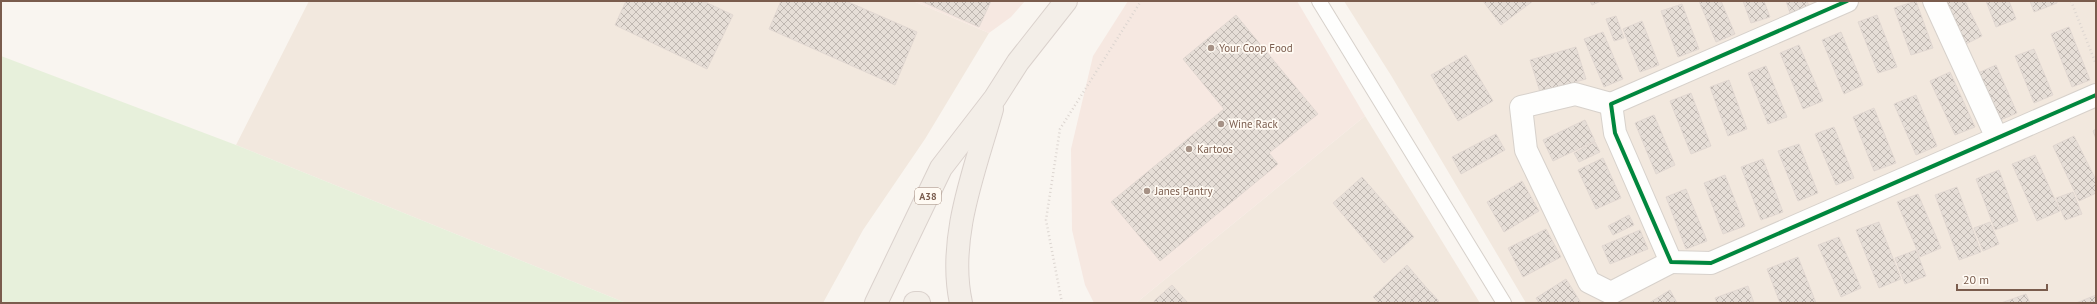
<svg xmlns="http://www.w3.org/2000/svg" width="2097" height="304" viewBox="0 0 2097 304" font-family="'PT Sans',sans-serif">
<defs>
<pattern id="building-cross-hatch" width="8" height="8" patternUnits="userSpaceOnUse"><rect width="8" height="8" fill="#e6ded7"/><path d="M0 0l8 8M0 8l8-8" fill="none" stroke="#bfb7b1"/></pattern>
</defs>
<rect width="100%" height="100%" fill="#f9f5f0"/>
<g fill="#f2e8de">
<polygon points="309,1 913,1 989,33 925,139 863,230 823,303 626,303 236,145"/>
<polygon points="1344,1 2096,1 2096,303 1526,303 1392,77"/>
<polygon points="1365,116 1480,303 1136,303"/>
</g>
<g fill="#f6e8e1">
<polygon points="913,1 1025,1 1011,17 989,33"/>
<polygon points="1128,1 1297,1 1365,116 1136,303 1094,303 1085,285 1072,230 1071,149 1093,56"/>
</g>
<polygon fill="#e7f0db" points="1,56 236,145 626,303 1,303"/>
<g fill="url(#building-cross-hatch)" stroke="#e2d8d2">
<polygon points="626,1 703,1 733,15 707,69 615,25"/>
<polygon points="781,1 846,1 917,32 895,85 769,29"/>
<polygon points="921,1 991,1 979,27"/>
<polygon points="1483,1 1533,1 1501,25"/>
<polygon points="1590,1 1601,1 1592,5"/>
<polygon points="1699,1 1721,1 1735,34 1716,42"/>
<polygon points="1743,1 1764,1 1770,17 1751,23"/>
<polygon points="1786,1 1807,1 1809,6 1790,13"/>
<polygon points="1916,1 1933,48 1911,55 1894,8"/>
<polygon points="1943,1 1965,1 1982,36 1964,45"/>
<polygon points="1986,1 2009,1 2016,19 1996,27"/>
<polygon points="2030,1 2057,1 2057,3 2034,12"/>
<polygon points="1682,4 1699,49 1678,57 1661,11"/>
<polygon points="1236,15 1318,114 1269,153 1278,164 1160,261 1111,202 1224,109 1183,59"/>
<polygon points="1877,15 1897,67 1878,73 1858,22"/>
<polygon points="1616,16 1624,38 1614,41 1606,19"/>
<polygon points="1642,21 1659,65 1640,72 1623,29"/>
<polygon points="2069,27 2090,80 2072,87 2051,34"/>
<polygon points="1603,32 1623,79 1604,87 1584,39"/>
<polygon points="1841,32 1863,85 1844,94 1822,40"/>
<polygon points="1799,45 1823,101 1803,109 1780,53"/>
<polygon points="1576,47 1586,79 1540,92 1530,60"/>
<polygon points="2034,49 2053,95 2034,103 2015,56"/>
<polygon points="1466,55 1493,101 1458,121 1431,75"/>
<polygon points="1996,65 2017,113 1998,121 1978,73"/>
<polygon points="1766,66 1787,117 1768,124 1748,73"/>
<polygon points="1950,72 1975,127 1955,135 1930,81"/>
<polygon points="1729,80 1747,129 1728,136 1710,87"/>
<polygon points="1691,93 1711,146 1691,154 1670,101"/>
<polygon points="1916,95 1937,146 1916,155 1894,104"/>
<polygon points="1874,108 1896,163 1874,171 1853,117"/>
<polygon points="1654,115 1675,165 1656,174 1635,123"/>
<polygon points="1585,120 1595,141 1553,161 1543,140"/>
<polygon points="1834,127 1854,178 1836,185 1815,134"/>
<polygon points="2096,129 2096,139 2093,131"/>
<polygon points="1496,134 1505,150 1461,174 1452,157"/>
<polygon points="2074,136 2096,180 2096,193 2079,201 2053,146"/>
<polygon points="1595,142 1600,152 1579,162 1574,153"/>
<polygon points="1799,144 1818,193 1798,201 1778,151"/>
<polygon points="2035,155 2060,211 2037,221 2012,164"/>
<polygon points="1603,158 1621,198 1596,209 1578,170"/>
<polygon points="1763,159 1783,212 1761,220 1741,167"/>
<polygon points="1999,170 2018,221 1995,230 1976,179"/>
<polygon points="1725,175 1745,226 1723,234 1704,183"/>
<polygon points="1362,177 1414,237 1384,263 1333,203"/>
<polygon points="1522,181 1539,211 1504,232 1487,202"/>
<polygon points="1957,187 1981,252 1959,260 1935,195"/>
<polygon points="1686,189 1707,241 1686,249 1666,197"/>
<polygon points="2073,192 2082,214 2065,220 2056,198"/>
<polygon points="1918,194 1941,248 1920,257 1897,202"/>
<polygon points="1629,215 1634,225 1613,235 1608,226"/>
<polygon points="1879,222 1901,279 1879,288 1856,230"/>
<polygon points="1990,222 1999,244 1983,251 1974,228"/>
<polygon points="1546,229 1561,257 1523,277 1508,248"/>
<polygon points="1640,230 1648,249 1610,264 1602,246"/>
<polygon points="1839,237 1861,288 1841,297 1818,245"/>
<polygon points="1916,250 1926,276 1905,284 1895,258"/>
<polygon points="1798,257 1816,303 1780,303 1767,269"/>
<polygon points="1407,265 1425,286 1406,303 1379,303 1373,297"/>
<polygon points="1566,279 1581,303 1539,303 1536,298"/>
<polygon points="1172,285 1188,303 1155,303 1154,301"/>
<polygon points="1425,286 1439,301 1436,303 1406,303"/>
<polygon points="1748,286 1754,303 1717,303 1715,298"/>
<polygon points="1670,290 1677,303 1649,303"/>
<polygon points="2026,294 2030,303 2001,303"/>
<polygon points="2096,295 2096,303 2076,303"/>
</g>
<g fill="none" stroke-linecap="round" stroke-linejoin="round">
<defs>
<polyline id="lane" points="1319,1 1504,303"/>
<g id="street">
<polyline points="1847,1 1611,104 1615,133 1671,262 1711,263 2096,95"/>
<polyline points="1934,1 1997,138"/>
<polyline points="1611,104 1575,94 1521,107 1526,150 1589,282 1611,293 1671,262"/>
</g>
<g id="primary">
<polyline points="876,303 941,168 995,98 1018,62 1066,1"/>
<polyline points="915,303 919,303"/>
<path d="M961 303C947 238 975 170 992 109"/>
</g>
</defs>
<use href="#lane" stroke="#d7d1cb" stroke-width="16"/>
<use href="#street" stroke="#d7d1cb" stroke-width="24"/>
<use href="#primary" stroke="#dad1cc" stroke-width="24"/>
<g stroke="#dcd5d0" stroke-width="2.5" stroke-dasharray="1 3" stroke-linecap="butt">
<polyline points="2071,1 2096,64"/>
<polyline points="1062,303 1046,220 1060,129 1141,1"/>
</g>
<use href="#lane" stroke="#fefefd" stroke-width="14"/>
<use href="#street" stroke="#fefefd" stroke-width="22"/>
<use href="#primary" stroke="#f3eee8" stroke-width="22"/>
<defs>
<polyline id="cycleway" points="1847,1 1611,104 1615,133 1671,262 1711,263 2096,95"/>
</defs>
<use href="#cycleway" stroke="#fffaf3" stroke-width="6"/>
<use href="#cycleway" stroke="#00873e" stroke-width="4"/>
</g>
<g fill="#a69286" stroke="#fffaf3" stroke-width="1.5">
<circle cx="1211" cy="48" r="4"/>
<circle cx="1221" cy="124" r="4"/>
<circle cx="1189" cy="149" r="4"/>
<circle cx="1147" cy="191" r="4"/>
</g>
<g text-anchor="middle" stroke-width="3.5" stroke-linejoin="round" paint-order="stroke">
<rect fill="#fffaf3" stroke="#a28b7f" stroke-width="1" x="915" y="188" width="26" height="16" rx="3"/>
<g font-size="10" font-weight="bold" fill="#7a5c4d">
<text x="928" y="200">A38</text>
</g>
<g font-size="11" fill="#7a5c4d" stroke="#fffaf3" text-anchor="start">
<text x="1219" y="52">Your Coop Food</text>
<text x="1229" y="128">Wine Rack</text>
<text x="1197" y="153">Kartoos</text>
<text x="1155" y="195">Janes Pantry</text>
</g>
</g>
<rect width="2097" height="304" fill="none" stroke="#7a5c4d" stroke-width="4"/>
<path d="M1957 284v6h90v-6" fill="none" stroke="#7a5c4d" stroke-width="2"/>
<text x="1963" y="284" font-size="12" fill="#7a5c4d" stroke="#fffaf3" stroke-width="3" paint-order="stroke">20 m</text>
</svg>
